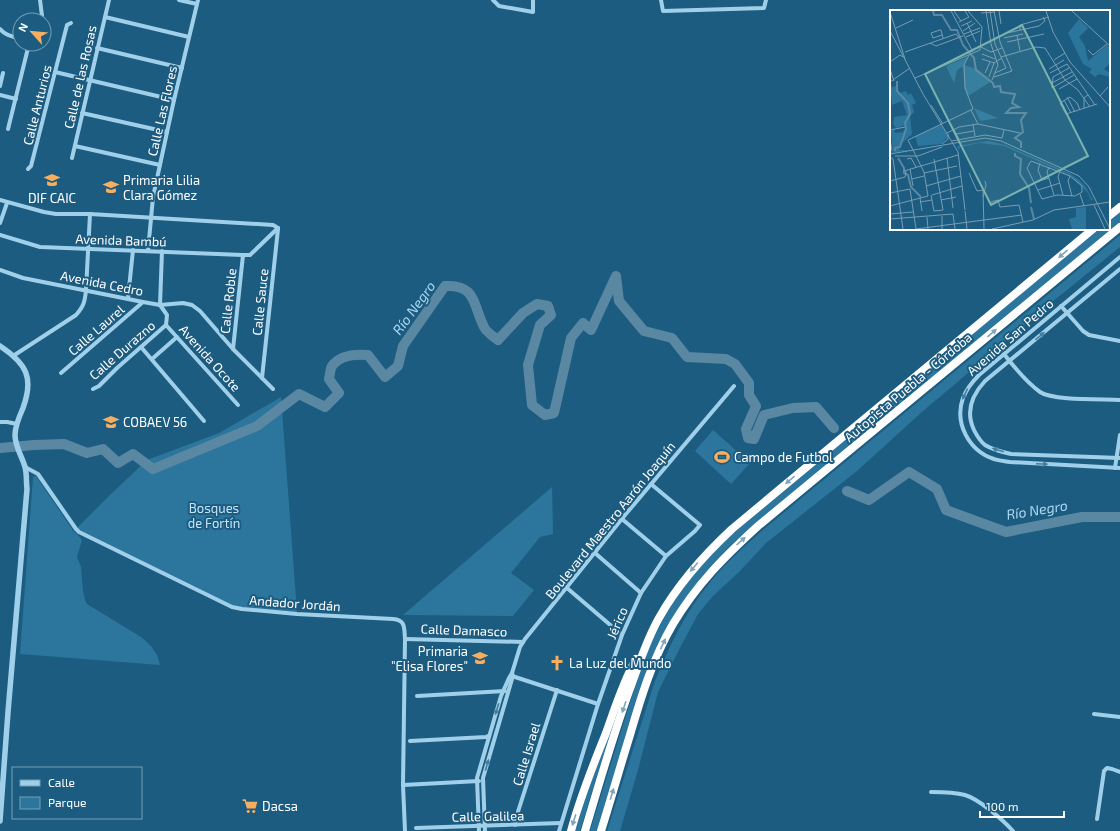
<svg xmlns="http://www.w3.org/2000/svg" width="1120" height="831" viewBox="0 0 1120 831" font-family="'Exo 2',sans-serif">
<rect width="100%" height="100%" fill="#1c5c80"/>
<g fill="#2c769d">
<path d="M1120 211V222L735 541C703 572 678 605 657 645L597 831H590L643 661C656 631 672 601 693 575 704 561 718 548 731 535L1099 229H1109V220Z"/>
<path d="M1120 235V247L1057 298 923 411 857 471 766 543 740 571 713 596 698 614 682 644 658 692 638 770 620 831H607L655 681C669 647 684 614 708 585 724 564 744 547 764 529Z"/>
<polygon points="281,397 297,612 232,607 76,529 112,493 147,460 219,433"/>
<polygon points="713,430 750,463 731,484 695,451"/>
<polygon points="36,476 74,532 77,534 82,540 77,557 81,567 83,591 85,600 87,604 141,637 151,646 157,655 160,665 20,654 33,477"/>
<polygon points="552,487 553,534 540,537 511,573 534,590 513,616 403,615"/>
<polygon points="613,724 580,831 575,831 589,785"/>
</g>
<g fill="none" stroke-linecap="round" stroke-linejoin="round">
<g stroke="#5a88a3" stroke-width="10">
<path d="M0 448 34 445 64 444 87 453 103 449 118 463 133 454 153 469 257 426 299 394 325 407 339 393 329 379C330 375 330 369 332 366 340 355 356 354 368 355L385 377 398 366 403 346 445 286C477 284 473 306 484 327 486 332 493 336 498 340L523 313 537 304 548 306 551 315 540 325 528 365 532 405 545 415 554 413 571 338 583 323 591 330 616 276 619 301 644 331 672 338 687 357 726 359 735 364 749 383V395L756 406 746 429 748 438 754 439 764 415 793 408 816 407 834 428"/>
<polyline points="847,491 869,500 909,472 937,489 946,510 1006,532 1082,517 1120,517"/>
</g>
<g stroke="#a0d0e9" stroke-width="4">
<polyline points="179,0 197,4"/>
<polyline points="493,0 499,6 533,12 533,0"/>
<polyline points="661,0 663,11 764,8 766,0"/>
<polyline points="105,17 189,37"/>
<polyline points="40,20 42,16 40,0"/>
<path d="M0 29C5 35 12 37 20 38"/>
<polyline points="97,48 182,68"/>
<polyline points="55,72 174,100"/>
<polyline points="0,86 3,73"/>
<polyline points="0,95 16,99"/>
<polyline points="82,113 167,132"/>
<polyline points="8,129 29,44"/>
<polyline points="75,146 160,165"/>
<polyline points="72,158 109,0"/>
<polyline points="28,169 31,166 67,25 71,23"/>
<polyline points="0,200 44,212 56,214 90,214 273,225 278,228"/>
<polyline points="0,223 7,203"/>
<polyline points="0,235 40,247 243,255 250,255 278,228"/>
<polyline points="148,251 153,197 174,100 198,0"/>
<path d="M1120 257 979 375C972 382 967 388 963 398 954 423 969 451 994 459 999 461 1005 461 1010 462L1120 468"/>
<path d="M1120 269 985 381C972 395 965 411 974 430 977 436 980 441 985 445 993 450 1002 452 1011 454L1120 458"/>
<polyline points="0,270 23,278 143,302 160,305 183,303 192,305 200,311 233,349 273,389"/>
<polyline points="128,298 133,250"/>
<polyline points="1061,306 1083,331 1089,335 1120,341"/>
<polyline points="166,325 238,405"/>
<polyline points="141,347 204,421"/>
<polyline points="233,349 243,255"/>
<path d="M1004 354C1014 367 1026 382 1040 392 1053 401 1102 399 1120 400"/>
<path d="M13 356 76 315C84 306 85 301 86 290L90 214"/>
<polyline points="152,359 177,337"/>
<polyline points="61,373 143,302"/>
<polyline points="262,378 278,229"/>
<polyline points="93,389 99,386 117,368 166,325 167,315 160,305 162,251"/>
<polyline points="0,422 7,422 17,424"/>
<path d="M25 467 38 474 76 529 79 532 232 607 242 609 297 614 393 619C406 620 404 628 405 639L403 785 405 831"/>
<polyline points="1115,468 1120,435"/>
<polyline points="622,519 666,556"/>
<polyline points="595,553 641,593"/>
<polyline points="567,588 622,635"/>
<polyline points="405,639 523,642"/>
<polyline points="512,676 598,704"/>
<polyline points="417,696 505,691"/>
<polyline points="1094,714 1120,717"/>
<polyline points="410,741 486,737 489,736"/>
<polyline points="403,785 479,781"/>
<path d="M931 792C943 792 954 792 965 795 979 799 1003 820 1013 831"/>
<polyline points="1097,819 1104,771 1107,768 1112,769 1120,772"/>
<polyline points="515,825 515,821 557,690"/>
<polyline points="416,828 561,823"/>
<polyline points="479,831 477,778 501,696 509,678 512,673"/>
<polyline points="485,831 483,778 512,679 513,676 512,673 520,647 525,639 625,515 734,386"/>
<polyline points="559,831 598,704 622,635 641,593 666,556 695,531 700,525 651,484"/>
</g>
<path stroke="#a0d0e9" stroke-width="5.5" d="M0 346C27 364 34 378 23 408 19 417 15 426 15 435 15 447 22 456 25 467 27 474 26 482 27 489L8 712 0 821"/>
<g stroke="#fff" stroke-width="8">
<polyline points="1109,216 1120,207"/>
<path d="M571 831C580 798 593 765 606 733 615 708 623 682 636 659"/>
<path d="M585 831C600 781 614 731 632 683 640 661 647 639 659 618 678 584 703 556 732 529L1093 229"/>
<path d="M601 831C611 799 620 767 630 735 641 697 653 658 673 624 697 584 724 557 758 526L1120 227"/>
</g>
</g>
<defs><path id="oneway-solid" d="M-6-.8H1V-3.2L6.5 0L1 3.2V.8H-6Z"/></defs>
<g fill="#82a5b9">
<use href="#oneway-solid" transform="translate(1063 254) rotate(140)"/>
<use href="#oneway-solid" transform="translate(992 333) rotate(-40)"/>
<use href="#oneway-solid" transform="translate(790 480) rotate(140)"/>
<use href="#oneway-solid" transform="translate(741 541) rotate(-42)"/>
<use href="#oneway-solid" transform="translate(694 567) rotate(130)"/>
<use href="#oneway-solid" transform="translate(663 644) rotate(-65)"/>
<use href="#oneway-solid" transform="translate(624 707) rotate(109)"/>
<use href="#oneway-solid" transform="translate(612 794) rotate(-73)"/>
<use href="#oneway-solid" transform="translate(574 820) rotate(108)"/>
</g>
<g fill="#447fa0">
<use href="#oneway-solid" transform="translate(1040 336) rotate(-40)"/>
<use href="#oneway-solid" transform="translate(965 394) rotate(115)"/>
<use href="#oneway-solid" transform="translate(998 450) rotate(-162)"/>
<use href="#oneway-solid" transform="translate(1042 464) rotate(3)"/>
<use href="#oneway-solid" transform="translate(497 709) rotate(107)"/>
<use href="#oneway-solid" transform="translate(487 765) rotate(-74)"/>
</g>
<defs>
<symbol id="school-bare" viewBox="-9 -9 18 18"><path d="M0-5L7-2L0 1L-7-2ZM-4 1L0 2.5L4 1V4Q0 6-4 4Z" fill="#f9ad5e" stroke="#1c5c80" stroke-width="2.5" paint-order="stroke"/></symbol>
<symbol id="stadium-bare" viewBox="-9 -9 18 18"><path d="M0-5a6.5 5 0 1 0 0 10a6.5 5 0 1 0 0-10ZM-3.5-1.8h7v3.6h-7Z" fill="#f9ad5e" stroke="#1c5c80" stroke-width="2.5" paint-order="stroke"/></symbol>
<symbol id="church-bare" viewBox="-9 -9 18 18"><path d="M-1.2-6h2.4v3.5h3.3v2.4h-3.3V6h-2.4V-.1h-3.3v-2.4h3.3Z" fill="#f9ad5e" stroke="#1c5c80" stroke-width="2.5" paint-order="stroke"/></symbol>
<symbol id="supermarket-bare" viewBox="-9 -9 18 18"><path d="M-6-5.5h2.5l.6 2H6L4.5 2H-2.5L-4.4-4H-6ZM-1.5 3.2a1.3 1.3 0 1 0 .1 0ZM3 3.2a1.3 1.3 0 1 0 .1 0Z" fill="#f9ad5e" stroke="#1c5c80" stroke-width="2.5" paint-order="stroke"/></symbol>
</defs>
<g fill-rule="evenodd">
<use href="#school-bare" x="41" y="169" width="22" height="22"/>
<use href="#school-bare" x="100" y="176" width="22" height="22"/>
<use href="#school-bare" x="100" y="411" width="22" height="22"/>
<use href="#stadium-bare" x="711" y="446" width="22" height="22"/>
<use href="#school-bare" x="469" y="647" width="22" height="22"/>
<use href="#church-bare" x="546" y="652" width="22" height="22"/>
<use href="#supermarket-bare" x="239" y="795" width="22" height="22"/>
</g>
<g text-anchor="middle" stroke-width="4" stroke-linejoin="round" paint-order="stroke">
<g font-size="13" fill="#fff" stroke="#1c5c80">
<text transform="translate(80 77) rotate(-77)" y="5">Calle de las Rosas</text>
<text transform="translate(37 105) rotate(-76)" y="5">Calle Anturios</text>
<text transform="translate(162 111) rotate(-77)" y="5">Calle Las Flores</text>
<text transform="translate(121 240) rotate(2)" y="5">Avenida Bambú</text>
<text transform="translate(102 283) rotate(11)" y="5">Avenida Cedro</text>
<text transform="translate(228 301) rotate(-84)" y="5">Calle Roble</text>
<text transform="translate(260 302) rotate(-84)" y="5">Calle Sauce</text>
<text transform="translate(96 330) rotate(-41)" y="5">Calle Laurel</text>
<text transform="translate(1010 337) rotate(-41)" y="5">Avenida San Pedro</text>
<text transform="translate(122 350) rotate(-41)" y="5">Calle Durazno</text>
<text transform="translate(210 358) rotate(48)" y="5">Avenida Ocote</text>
<text transform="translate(908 387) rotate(-40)" y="5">Autopista Puebla - Córdoba</text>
<text transform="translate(610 520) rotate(-51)" y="5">Boulevard Maestro Aarón Joaquín</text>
<text transform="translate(295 603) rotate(4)" y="5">Andador Jordán</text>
<text transform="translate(617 623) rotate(-67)" y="5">Jérico</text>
<text transform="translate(464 630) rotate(2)" y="5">Calle Damasco</text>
<text transform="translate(526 754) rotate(-73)" y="5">Calle Israel</text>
<text transform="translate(488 816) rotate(-1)" y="5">Calle Galilea</text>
</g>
<g font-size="13" fill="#fff" stroke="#1c5c80" text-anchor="start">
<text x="123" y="185">Primaria Lilia<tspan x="123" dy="15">Clara Gómez</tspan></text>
<text x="52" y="203" text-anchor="middle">DIF CAIC</text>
<text x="123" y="427">COBAEV 56</text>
<text x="734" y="462">Campo de Futbol</text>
<text x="468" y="656" text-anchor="end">Primaria<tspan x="468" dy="15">"Elisa Flores"</tspan></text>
<text x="569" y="668">La Luz del Mundo</text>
<text x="262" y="811">Dacsa</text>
</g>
<g font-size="13" fill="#c4e5f7" stroke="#1c5c80">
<text x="214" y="513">Bosques<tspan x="214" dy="15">de Fortín</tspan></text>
</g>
<g font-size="14" font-style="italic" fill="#abd9f1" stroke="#1c5c80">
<text transform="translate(414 308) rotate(-54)" y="5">Río Negro</text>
<text transform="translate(1037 510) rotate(-9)" y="5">Río Negro</text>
</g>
</g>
<g transform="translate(890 10)">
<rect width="220" height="220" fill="#1c5c80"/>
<path d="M189 9 198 18 189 27 195 36 198 51 217 35 220 37V53L214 59 220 63V67L209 64 205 67 199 62 202 59 193 54 178 23ZM78 47 74 55 87 59 102 71 78 86 75 78 73 56 67 60 64 73 56 56ZM0 73 2 77 6 76 10 83 16 81 18 85 21 83 26 93 22 95 24 102 20 106 22 124 11 134 9 140H21L0 143 3 141 1 121 4 120 5 123 13 122 16 118 15 115 6 118 3 114 4 107 17 105 12 91 2 95ZM84 98 108 108 90 111ZM51 115 58 126 51 134 28 136 25 126ZM98 131 115 135 179 163 189 170 195 176 203 190 193 191 201 190 198 183 181 166 114 136 90 133 70 137 69 141 67 136ZM196 197V219H182L179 209 186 207V198Z" fill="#2c769d"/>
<path fill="none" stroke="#5a88a3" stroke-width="2" d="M43 1 44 5H52L61 20H67L73 35 84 48 86 60 103 73 104 77 110 76 111 82 125 84 122 93 129 97 121 98 116 103H136L131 110 133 122 125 128 131 132V138M5 141V138L10 137 16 119 15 113 20 104 18 93 7 81V71M125 143V146L131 149 130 164 139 178 141 193M8 148 14 158V163L18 165 21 177 31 187M141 197 144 209"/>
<path fill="none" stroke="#779db3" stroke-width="1" d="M61 1 83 42M64 1 71 11M96 1 101 34 108 55 102 70M100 1 105 34 116 58M104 1 110 32 122 61M109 1 111 14M156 1 163 22 180 52 220 97M182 1 220 36M0 2 15 49M91 3 105 2M69 12 79 7 75 1M77 13 86 32M71 16 82 11M6 18 23 10M130 20V15L159 7M0 21 33 84 68 142 75 200M73 21 85 13M117 23 149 16 155 11 153 7M74 24 90 18M52 25 43 28 41 23 50 20H51L53 28M127 25 130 41M76 27 90 21M114 28 133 24M117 32 154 24M40 33 46 36 73 26M91 37 101 42 112 38M198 40 203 45 217 34M15 42 66 24 69 28M92 44 105 49M111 47 146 37 155 38 175 70 188 80 200 97M92 49 104 53 112 48M164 50 175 43M179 58 163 67 162 78 184 65M0 59V52L10 45 13 47M0 59 4 71M159 59 174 50M95 63 100 52M105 63 116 58M160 63 177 54 205 95M99 67 104 53M104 67 122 61M25 68 90 40 92 17 78 1M0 72 20 58M162 73 182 62M169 79 187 69M210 86 218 77M177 87 185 102M174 90 181 103M41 95 53 114M194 98V88L198 85M81 100 88 114M190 100 187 93 180 87 170 93 176 104 207 94M60 113 69 129M83 114 85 126M0 120 15 117M57 123 69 117 88 114 130 123M66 124 84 121M0 129 2 141M62 131 95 125 112 128 114 120M52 134 58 129V124M0 144 95 128 111 131 189 166 199 177 220 219M5 146H28L52 137M0 147 3 149 13 219M57 148 63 198M17 149 21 148 26 157M141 151 180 166 192 176V182L185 186 167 185 152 189 137 158ZM150 153 148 160 152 170M159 157 157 162 164 185M20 159 23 176M14 161 68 145M170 161 168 167 173 185M34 163 67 156M79 163 87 181 93 180 94 219M180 166 178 171 182 186M22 169 34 166M0 171 15 167 16 161M143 173 159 168M36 176 71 166M148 180 170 173M0 183 20 179 26 219M190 184 194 196M41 185 44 201 53 200 44 149M42 185 72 176M38 186 34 162 18 130 83 99 75 78 74 55 79 45M93 187 96 175 95 171M30 188 32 201M51 190 66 187M30 192 42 190M101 192 108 190 110 197 129 195 133 212M204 195 215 219M0 196 38 186M75 201 77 219M0 204 23 202M52 206V219M37 207 38 219M0 209 63 204 65 219M26 219 132 205M102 219 143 210 164 200 220 192"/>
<path fill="#7bb4af" fill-opacity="0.15" stroke="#7bb4af" stroke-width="2" d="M132 15 198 146 101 195 35 64Z"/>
<rect width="220" height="220" fill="none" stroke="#fff" stroke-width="2"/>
</g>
<rect x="12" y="767" width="130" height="52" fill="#1c5c80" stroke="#779db3"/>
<rect x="20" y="780" width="20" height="6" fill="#a0d0e9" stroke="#779db3"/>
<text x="48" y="787" font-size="12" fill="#ffffff">Calle</text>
<rect x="20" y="797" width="20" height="12" fill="#2c769d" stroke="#779db3"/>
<text x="48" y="807" font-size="12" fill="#ffffff">Parque</text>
<g transform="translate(32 32) rotate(297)"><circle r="19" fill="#1c5c80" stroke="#779db3"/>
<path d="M0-3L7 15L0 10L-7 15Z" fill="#f9ad5e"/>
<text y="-6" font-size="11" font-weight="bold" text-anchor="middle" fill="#ffffff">N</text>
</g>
<path d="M980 811v6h84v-6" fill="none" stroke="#ffffff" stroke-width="2"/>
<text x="986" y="811" font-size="12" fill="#ffffff" stroke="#1c5c80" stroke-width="3" paint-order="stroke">100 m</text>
</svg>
